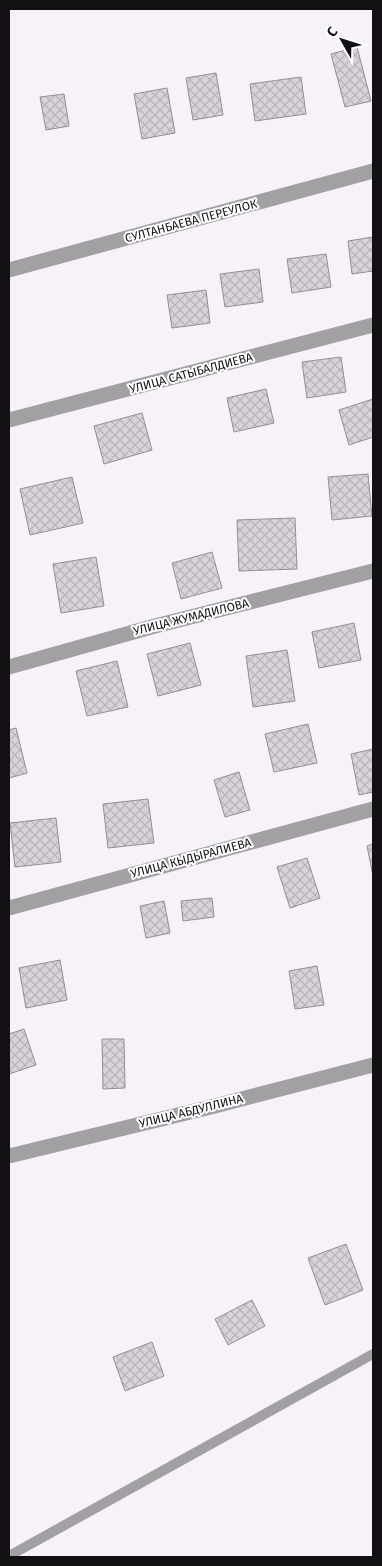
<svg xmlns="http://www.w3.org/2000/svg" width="382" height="1566" viewBox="0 0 382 1566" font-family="'Fira Sans',sans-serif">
<defs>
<pattern id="building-cross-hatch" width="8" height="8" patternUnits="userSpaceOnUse" patternTransform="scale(1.25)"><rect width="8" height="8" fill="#d8d3da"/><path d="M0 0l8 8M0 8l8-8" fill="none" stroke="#b8b4ba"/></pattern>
</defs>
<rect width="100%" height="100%" fill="#f7f2f9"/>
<g fill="url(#building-cross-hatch)" stroke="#938e95">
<polygon points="357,47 371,101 345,107 331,54"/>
<polygon points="216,73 223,115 193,120 186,78"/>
<polygon points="301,77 306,114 255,121 250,84"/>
<polygon points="167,88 175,133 142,139 134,94"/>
<polygon points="64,94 69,126 46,130 40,97"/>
<polygon points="373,237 373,271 352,274 348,241"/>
<polygon points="326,254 331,287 292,293 287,259"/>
<polygon points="259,269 263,302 225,307 220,274"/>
<polygon points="206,290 210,323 172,328 167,295"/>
<polygon points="341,357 346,392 307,398 302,362"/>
<polygon points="266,389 274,423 234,432 227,398"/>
<polygon points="373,399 373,437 349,445 339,410"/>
<polygon points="142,413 152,450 104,464 94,426"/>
<polygon points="368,474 372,516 332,520 328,477"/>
<polygon points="72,477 83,523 30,535 20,489"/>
<polygon points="295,518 297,569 239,571 237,520"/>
<polygon points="212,552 222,588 181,599 172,563"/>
<polygon points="96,557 104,606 61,613 53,564"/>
<polygon points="354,623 361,660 319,668 312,632"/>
<polygon points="190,643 201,685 158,696 147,654"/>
<polygon points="287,650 295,701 253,707 246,656"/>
<polygon points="117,661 128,707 87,716 76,671"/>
<polygon points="308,724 317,763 274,772 265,734"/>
<polygon points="16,728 27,773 9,778 9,730"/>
<polygon points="373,749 373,792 359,795 351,754"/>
<polygon points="239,772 250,810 225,817 214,780"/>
<polygon points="148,799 154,843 108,848 103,804"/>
<polygon points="56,818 61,862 15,867 10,823"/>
<polygon points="373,844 373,876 367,846"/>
<polygon points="307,858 320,898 290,908 277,867"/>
<polygon points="212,898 214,917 183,921 181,901"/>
<polygon points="164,901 170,933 146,938 140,906"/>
<polygon points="60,960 67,1000 26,1008 19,968"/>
<polygon points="317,966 324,1005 295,1009 289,971"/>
<polygon points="24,1029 36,1065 9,1074 9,1034"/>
<polygon points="102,1039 124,1039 125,1088 103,1089"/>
<polygon points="346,1244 363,1290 325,1305 308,1258"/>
<polygon points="252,1300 265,1326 228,1345 215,1319"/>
<polygon points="152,1342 164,1376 125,1391 113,1357"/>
</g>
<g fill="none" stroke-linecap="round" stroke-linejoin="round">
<polyline stroke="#a3a0a3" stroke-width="10" points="9,1556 373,1354"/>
<g stroke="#a3a0a3" stroke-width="15">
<polyline points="9,270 373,171"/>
<polyline points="9,420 373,325"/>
<polyline points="9,667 155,626 373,571"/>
<polyline points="9,908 373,809"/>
<polyline points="9,1156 211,1107 373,1065"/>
</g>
</g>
<g text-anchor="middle" stroke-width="4" stroke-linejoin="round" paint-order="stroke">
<g font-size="12" fill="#121012" stroke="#fff">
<text transform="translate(191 221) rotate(-15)" y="4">СУЛТАНБАЕВА ПЕРЕУЛОК</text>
<text transform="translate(191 373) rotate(-15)" y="4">УЛИЦА САТЫБАЛДИЕВА</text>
<text transform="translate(191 617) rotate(-14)" y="4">УЛИЦА ЖУМАДИЛОВА</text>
<text transform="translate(191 858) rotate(-15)" y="4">УЛИЦА КЫДЫРАЛИЕВА</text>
<text transform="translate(191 1111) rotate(-14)" y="4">УЛИЦА АБДУЛЛИНА</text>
</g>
</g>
<rect width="382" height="1566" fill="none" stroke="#121012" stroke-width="20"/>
<g transform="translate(342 40) rotate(309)" stroke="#ffffff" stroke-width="4" paint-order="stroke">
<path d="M0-4L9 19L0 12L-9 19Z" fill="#121012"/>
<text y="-8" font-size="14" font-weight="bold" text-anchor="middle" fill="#121012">С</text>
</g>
</svg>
